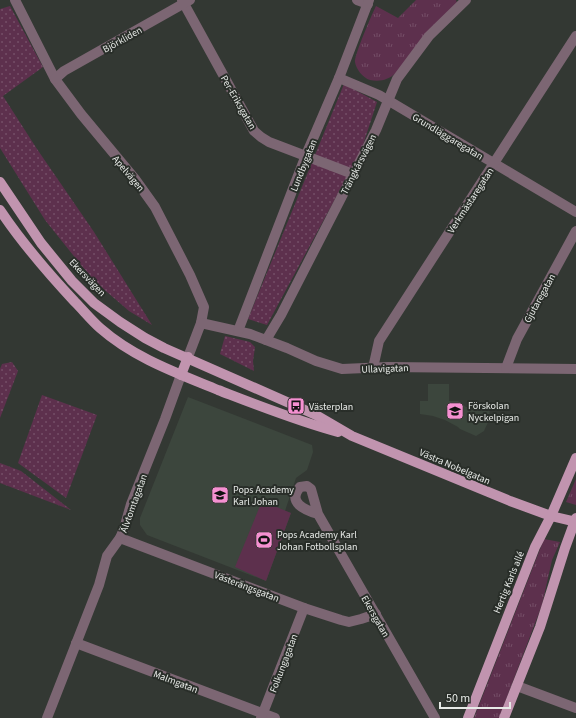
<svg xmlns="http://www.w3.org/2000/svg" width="576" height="718" viewBox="0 0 576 718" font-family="'Source Sans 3',sans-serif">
<defs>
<pattern id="grass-tufts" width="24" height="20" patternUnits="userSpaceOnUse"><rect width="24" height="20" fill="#5d304d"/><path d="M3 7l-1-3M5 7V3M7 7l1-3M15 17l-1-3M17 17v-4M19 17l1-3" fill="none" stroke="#744e67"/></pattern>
<pattern id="park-dots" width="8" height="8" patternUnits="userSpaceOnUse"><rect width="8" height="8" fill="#5d304d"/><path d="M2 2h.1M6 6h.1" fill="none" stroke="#744e67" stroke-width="1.8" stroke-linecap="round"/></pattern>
</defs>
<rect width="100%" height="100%" fill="#333833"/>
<g fill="#3c463d">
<polygon points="428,384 449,384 449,401 458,401 466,407 490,407 489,420 484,431 476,436 460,429 458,427 445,420 433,416 420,414 420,401 428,401"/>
<polygon points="188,397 312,445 313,452 307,470 296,478 285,511 291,513 266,581 147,535 140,525 140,518"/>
</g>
<g fill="url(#grass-tufts)">
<path d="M416 0H456L457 3 396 73C388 80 380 82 370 80 363 78 356 69 355 62 354 56 372 14 376 6L398 18Z"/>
<polygon points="576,479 576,505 566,502"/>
<polygon points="544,539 560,542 552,560 542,605 499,718 474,718"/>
</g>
<g fill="url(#park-dots)">
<polygon points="10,6 43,67 3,96 37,149 94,232 152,325 129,311 93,280 45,220 0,148 0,9"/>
<polygon points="344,84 377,102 361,151 267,325 248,319"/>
<polygon points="225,336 250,342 255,347 253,361 254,371 220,354"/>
<polygon points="12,362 18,371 0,418 0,369 2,364"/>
<polygon points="42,395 97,415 66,498 18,463"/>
<polygon points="0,463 21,471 71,510 0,483"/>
</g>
<polygon fill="#5d304d" points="262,501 291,513 266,581 235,567"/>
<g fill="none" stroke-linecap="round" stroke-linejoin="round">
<g stroke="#7c6673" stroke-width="10">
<polyline points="15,0 55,79 81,114 135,179 155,207 190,275 204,307 201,323 188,357"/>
<polyline points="182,0 254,131 261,137 269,142 353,174"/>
<polyline points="357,0 368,4"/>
<polyline points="339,78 379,95 576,212"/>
<polyline points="55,79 64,71 190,0"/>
<polyline points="201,323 250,334 287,348 316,361 342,369 388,367 576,369"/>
<polyline points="238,331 306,155 339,78 369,0"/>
<polyline points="266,340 281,315 376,130 397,79 429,36 466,0"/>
<polyline points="373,368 379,341 576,36"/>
<polyline points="506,368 517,339 576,231"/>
<path d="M318 514C305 510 287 503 300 487L307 486 311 489 318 514 435 718"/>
<polyline points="120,538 304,608 341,620 349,622 361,619 376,614"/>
<polyline points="76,643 275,718"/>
<polyline points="517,686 576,708"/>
<polyline points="47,718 99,585 107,556 120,538 124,529 131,504 165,419 181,375"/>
<polyline points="261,718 304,608"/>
</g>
<g stroke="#c194af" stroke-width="10">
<polyline points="0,182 41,243 72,281 94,303 120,322 145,338 164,348 296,406 316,415 352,436 510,501 551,516 576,522"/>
<path d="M0 210C22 243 48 273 75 302 83 310 91 320 100 328 134 358 177 373 218 390 257 405 297 421 338 432"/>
<polyline points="181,375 188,357"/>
<polyline points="468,718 535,547 551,516 576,458"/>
<polyline points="504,718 540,627 565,548 576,518"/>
</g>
</g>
<defs>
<symbol id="bus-square" viewBox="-11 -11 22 22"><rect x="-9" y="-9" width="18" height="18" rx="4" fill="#f590d1" stroke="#292e29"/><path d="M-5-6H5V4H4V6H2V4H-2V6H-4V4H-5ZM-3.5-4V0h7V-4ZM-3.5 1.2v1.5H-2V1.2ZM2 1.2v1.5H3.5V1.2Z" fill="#111"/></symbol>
<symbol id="school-square" viewBox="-11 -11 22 22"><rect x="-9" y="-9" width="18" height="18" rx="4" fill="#f590d1" stroke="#292e29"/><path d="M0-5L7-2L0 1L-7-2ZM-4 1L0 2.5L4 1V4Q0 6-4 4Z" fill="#111"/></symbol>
<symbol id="stadium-square" viewBox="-11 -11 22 22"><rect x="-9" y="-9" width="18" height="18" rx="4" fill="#f590d1" stroke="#292e29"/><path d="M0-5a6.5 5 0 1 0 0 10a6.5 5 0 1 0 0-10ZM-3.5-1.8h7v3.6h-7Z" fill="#111"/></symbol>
</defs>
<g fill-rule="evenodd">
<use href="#bus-square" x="286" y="396" width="20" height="20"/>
<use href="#school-square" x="445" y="401" width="20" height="20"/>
<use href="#school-square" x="210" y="485" width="20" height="20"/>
<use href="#stadium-square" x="254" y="530" width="20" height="20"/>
</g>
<g text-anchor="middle" stroke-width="4" stroke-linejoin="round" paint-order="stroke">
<g font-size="10" fill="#e7eae7" stroke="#292e29">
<text transform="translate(122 39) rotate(-29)" y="4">Björkliden</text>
<text transform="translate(239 102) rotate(60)" y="4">Per-Eriksgatan</text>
<text transform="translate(448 136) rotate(31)" y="4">Grundläggaregatan</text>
<text transform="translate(358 164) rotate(-63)" y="4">Trängkårsvägen</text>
<text transform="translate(303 165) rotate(-68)" y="4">Lundbygatan</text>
<text transform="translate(129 173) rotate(50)" y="4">Apelvägen</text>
<text transform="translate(470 200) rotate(-57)" y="4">Verkmästaregatan</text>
<text transform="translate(88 277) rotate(46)" y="4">Ekersvägen</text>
<text transform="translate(539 298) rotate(-61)" y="4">Gjutaregatan</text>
<text transform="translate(385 368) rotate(-2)" y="4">Ullavigatan</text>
<text transform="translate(455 466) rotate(23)" y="4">Västra Nobelgatan</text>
<text transform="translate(133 503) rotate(-70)" y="4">Älvtomtagatan</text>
<text transform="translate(508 582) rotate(-68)" y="4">Hertig Karls allé</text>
<text transform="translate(247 586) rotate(21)" y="4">Västerängsgatan</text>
<text transform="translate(376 616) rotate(60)" y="4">Ekersgatan</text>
<text transform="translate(283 663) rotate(-69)" y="4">Folkungagatan</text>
<text transform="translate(176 681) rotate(21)" y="4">Malmgatan</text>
</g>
<g font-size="10" fill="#e7eae7" stroke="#292e29" text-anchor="start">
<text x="468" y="409">Förskolan<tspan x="468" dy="12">Nyckelpigan</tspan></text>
<text x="309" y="410">Västerplan</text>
<text x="233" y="493">Pops Academy<tspan x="233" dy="12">Karl Johan</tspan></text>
<text x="277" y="538">Pops Academy Karl<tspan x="277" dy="12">Johan Fotbollsplan</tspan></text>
</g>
</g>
<path d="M440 702v6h70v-6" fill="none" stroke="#e7eae7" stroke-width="2"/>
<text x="446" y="702" font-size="12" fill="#e7eae7" stroke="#292e29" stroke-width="3" paint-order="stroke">50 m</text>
</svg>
